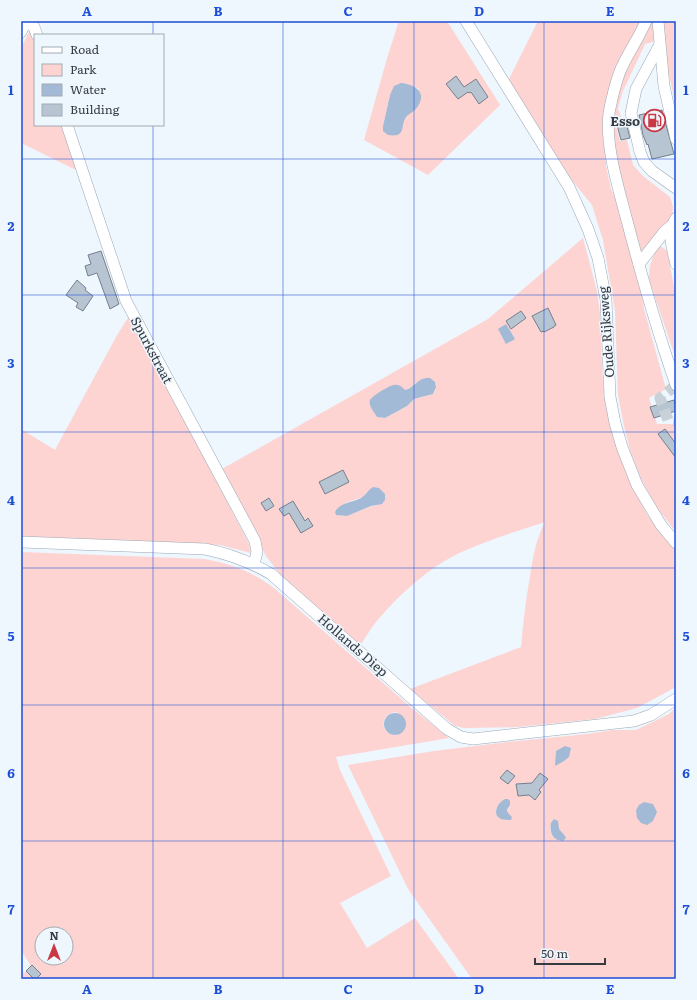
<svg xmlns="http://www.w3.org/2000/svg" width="697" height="1000" viewBox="0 0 697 1000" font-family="Literata,serif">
<rect width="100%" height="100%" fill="#eef6fe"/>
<g fill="#fdd4d2" fill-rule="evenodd">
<path d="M399 21H447L500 105 428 175 364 140 388 55ZM404 83 419 89 407 116 405 119 383 126 390 95Z"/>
<polygon points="538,21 643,21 636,37 605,135 606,166 611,189 619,205 641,286 644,309 666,389 649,398 657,424 676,424 676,532 658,509 641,479 630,450 624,426 618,395 615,311 603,240 592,205 570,178 508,81"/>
<polygon points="650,21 654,21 656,41 645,44 623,91 618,108 621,117 614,118 620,141 627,140 633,165 643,176 670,197 673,207 672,216 640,255 620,185 610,127 614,118 621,82"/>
<polygon points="661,21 676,21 676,107 668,70"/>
<polygon points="30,30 35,39 35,125 62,125 76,170 21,143 21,48"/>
<path d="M583 238 597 291 600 314 603 384 607 409 612 427 634 490 648 516 676 551V687L637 708 595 719 518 727 464 728 455 726 410 689 521 647C523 623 526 599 530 576 533 557 536 539 545 522 518 531 490 539 464 551 434 564 405 589 383 614 374 623 367 635 360 646L290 584 279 573 266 556 222 469 488 319ZM426 378 436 384 434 393 430 395 414 399 407 406 385 418 377 417 373 411 405 390C414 388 417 379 426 378ZM373 487 378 505C365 507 354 515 341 516L345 503 363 497 369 490Z"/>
<path d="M659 245 667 251 676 297V359L649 280C649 264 652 258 659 245Z"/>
<polygon points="131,313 171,394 249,544 251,553 220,545 21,538 21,429 55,450 116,337"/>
<path d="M21 552 204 559C230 563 253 572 274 588L413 709 449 738 336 757 340 770 391 876 340 903 367 948 415 918 459 979H21V968L24 973 32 968 21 950ZM395 712 398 713V735C381 737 378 715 395 712ZM42 934H66V958H42Z"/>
<path d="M676 707V979H472L408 889 348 765 434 751 508 742 587 734 613 730H636L669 714ZM505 799 510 806 507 812 511 820C502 820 499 818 496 809ZM557 820 558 822V829L566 838 563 841H560C554 837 550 835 550 827Z"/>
</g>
<g fill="#a2bad6">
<path d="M401 83C406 83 409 85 413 86 424 92 423 101 415 110 413 112 410 113 407 116 399 125 408 138 388 135L383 131V126L390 95 394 86Z"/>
<polygon points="506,324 515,339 506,344 498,329"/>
<path d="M426 378H430L435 382 436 387 433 394 414 399 407 406 385 418 377 417C374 412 368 405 370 400 372 396 390 385 394 385 399 384 402 387 405 390 414 388 417 379 426 378Z"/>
<path d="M373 487 379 488 385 494V500L382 504 371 506 347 516 336 515 335 512C340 502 352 503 361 498 366 495 368 490 373 487Z"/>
<circle cx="395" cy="724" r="11"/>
<polygon points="565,746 571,748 569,757 564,761 555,766 556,751"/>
<path d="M505 799H508L510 801V805L507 810 508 813 512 817 511 820C508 820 504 820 501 819 491 815 498 802 505 799Z"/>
<polygon points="644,802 653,804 657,812 653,821 647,825 641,823 637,818 636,810 639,805"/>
<path d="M554 819 558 821 559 829 565 836 566 838 563 841C553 841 549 832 551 823Z"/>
</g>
<g fill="#b7c4d2" stroke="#74808d">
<polygon points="456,76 464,87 476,79 488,97 479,104 471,92 469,93 468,92 458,99 446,84"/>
<polygon points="662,110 674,154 652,159 648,144 647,145 643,135 639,115"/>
<polygon points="625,119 630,138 621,140 616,121"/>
<polygon points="101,251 119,304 110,309 97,273 88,276 85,266 91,264 88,255"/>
<polygon points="77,280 86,288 85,290 93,296 83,311 76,307 78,303 66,295"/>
<polygon points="548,308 556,325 554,326 554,327 544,332 544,331 541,332 532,316"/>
<polygon points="521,311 526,318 511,329 506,321"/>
<polygon points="674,400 676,411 654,418 650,407"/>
<polygon points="665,429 676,444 676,458 658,434"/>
<polygon points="343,470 349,482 325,494 319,482"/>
<polygon points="269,498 274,506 266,511 261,503"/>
<polygon points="293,501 305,521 308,518 313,526 301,533 289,513 284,516 279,509"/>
<polygon points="507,770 515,776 508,784 500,778"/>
<polygon points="540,773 548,779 539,790 541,792 535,800 529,795 518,796 516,784 532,783"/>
<polygon points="32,965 41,974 36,979 34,979 26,971"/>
</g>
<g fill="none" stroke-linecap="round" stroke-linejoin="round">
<polyline stroke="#c9d1d8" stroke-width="11" stroke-dasharray="11 5.5" stroke-linecap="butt" points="676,385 660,398 668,420 676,421"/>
<defs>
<g id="minor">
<polyline points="27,21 34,27 37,35"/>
<polyline points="466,21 569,187 588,229 598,258 606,300 610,397 615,423 622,447 637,485 661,525 676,543"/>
<path d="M646 21C639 38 628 53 621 69 615 83 612 98 609 113 605 145 618 186 626 217 641 274 657 330 676 385"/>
<polyline points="658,21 664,86 676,139"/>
<polyline points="21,32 26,21"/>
<polyline points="659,46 636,89 631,113 640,152 644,162 652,171 676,188"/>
<polyline points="67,125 126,301 255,541 257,552 254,564"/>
<path d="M676 218C667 233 672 247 676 264"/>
<polyline points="639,264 665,231 671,226"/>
<path d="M21 542 205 549C230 554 249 561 271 574L447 729 461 737 473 739 634 721 651 715 676 699"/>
</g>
</defs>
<use href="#minor" stroke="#9ca8b5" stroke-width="12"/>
<use href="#minor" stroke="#fff" stroke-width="11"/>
</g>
<path fill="none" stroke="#1d4ed8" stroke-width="1" stroke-opacity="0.55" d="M153 21V35M283 21V979M414 21V979M544 21V979M153 125V979M21 159H676M21 295H676M21 432H676M21 568H676M21 705H676M21 841H676"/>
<defs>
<symbol id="fuel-ring" viewBox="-11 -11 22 22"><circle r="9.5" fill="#eef6fe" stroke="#c93944" stroke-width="1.5"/><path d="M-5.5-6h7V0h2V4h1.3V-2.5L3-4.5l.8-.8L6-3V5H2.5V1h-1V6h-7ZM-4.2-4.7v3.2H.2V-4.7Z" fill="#c93944"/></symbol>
</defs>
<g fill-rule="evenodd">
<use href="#fuel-ring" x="642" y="108" width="25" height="25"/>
</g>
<g text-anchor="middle" stroke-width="3" stroke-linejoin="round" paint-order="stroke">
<g font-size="13" font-weight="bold" fill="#363b41" stroke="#eef6fe" text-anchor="end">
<text x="640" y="126">Esso</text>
</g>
<g font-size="13" fill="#363b41" stroke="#eef6fe">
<text transform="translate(606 332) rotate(-94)" y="5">Oude Rijksweg</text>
<text transform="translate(152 350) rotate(62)" y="5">Spurkstraat</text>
<text transform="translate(353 645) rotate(41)" y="5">Hollands Diep</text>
</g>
</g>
<rect width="697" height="1000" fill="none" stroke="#eef6fe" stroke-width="44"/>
<rect x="34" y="34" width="130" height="92" fill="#eef6fe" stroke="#a4abb2"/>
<rect x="42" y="47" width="20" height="6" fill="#ffffff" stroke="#a4abb2"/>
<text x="70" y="54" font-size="12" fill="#363b41">Road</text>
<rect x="42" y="64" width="20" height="12" fill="#fdd4d2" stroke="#a4abb2"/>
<text x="70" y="74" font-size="12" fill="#363b41">Park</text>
<rect x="42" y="84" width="20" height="12" fill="#a2bad6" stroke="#a4abb2"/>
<text x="70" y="94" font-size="12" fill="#363b41">Water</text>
<rect x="42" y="104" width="20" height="12" fill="#b7c4d2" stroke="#a4abb2"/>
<text x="70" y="114" font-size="12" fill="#363b41">Building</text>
<g transform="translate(54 946)"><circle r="19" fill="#eef6fe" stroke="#a4abb2"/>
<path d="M0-3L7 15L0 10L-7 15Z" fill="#c93944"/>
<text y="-6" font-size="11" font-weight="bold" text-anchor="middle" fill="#363b41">N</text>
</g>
<path d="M535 958v6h70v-6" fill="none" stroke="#363b41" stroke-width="2"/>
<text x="541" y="958" font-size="12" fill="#363b41" stroke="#eef6fe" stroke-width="3" paint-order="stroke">50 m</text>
<rect x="22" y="22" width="653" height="956" fill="none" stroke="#1d4ed8" stroke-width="1.5"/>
<g font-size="13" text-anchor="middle" font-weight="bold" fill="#1d4ed8">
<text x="87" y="16">A</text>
<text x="218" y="16">B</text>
<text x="348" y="16">C</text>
<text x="479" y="16">D</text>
<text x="610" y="16">E</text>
<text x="11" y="95">1</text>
<text x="686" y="95">1</text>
<text x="11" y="231">2</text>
<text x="686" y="231">2</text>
<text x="11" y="368">3</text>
<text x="686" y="368">3</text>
<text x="11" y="505">4</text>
<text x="686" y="505">4</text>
<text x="11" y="641">5</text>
<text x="686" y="641">5</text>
<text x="11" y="778">6</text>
<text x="686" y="778">6</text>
<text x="11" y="914">7</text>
<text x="686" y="914">7</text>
<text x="87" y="994">A</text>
<text x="218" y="994">B</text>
<text x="348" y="994">C</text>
<text x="479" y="994">D</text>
<text x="610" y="994">E</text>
</g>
</svg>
